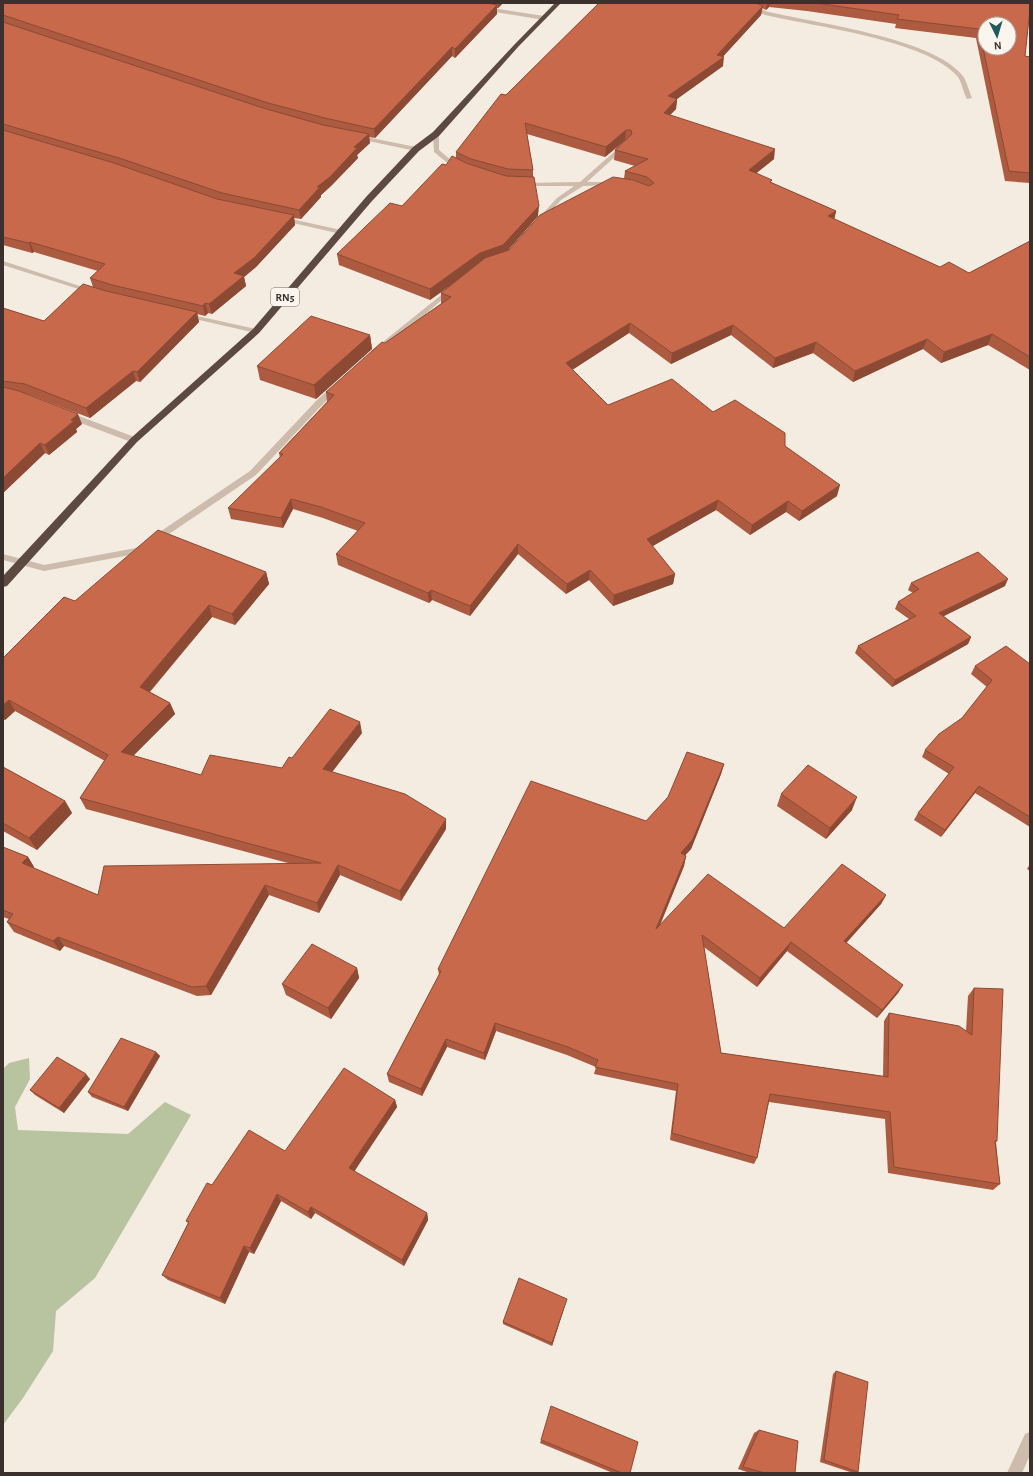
<svg xmlns="http://www.w3.org/2000/svg" width="1033" height="1476" viewBox="0 0 1033 1476" font-family="'Alegreya Sans',sans-serif">
<rect width="100%" height="100%" fill="#f4ebe1"/>
<polygon fill="#b8c4a0" points="29,1058 30,1079 15,1107 18,1130 128,1134 165,1102 191,1115 95,1278 56,1311 53,1351 23,1398 3,1425 3,1069 9,1063"/>
<g fill="none" stroke-linecap="round" stroke-linejoin="round">
<g fill="#cdbbac" fill-rule="evenodd">
<path d="M746 3C754 3 761 10 769 12 815 23 934 38 963 76 967 82 969 91 972 98L967 99C963 92 962 83 958 77 928 40 812 26 765 15L755 11Z"/>
<polygon points="485,7 544,16 547,18 544,20 483,10 483,8"/>
<path d="M436 132 439 134V150L452 161 462 166V168C452 169 442 158 434 152L433 134Z"/>
<polygon points="356,135 416,147 419,149 416,151 354,138 354,136"/>
<polygon points="623,144 628,145 587,182 615,182 618,184 617,185 583,186 561,200 540,223 536,223 536,221 557,198 574,186 523,186 520,184 521,183 580,182"/>
<polygon points="282,217 341,230 344,232 341,234 280,220 279,219"/>
<polygon points="3,261 95,291 97,292 93,294 91,293 3,265"/>
<polygon points="450,288 452,289 452,291 390,345 384,345 384,341"/>
<polygon points="183,313 256,329 260,331 256,333 186,317 182,315"/>
<polygon points="333,386 339,386 340,388 323,404 256,475 141,553 44,571 3,560 3,554 44,565 136,548 250,471 317,400"/>
<polygon points="65,413 71,413 137,438 138,440 137,442 131,442 65,417"/>
<polygon points="1030,1432 1030,1455 1022,1473 1007,1473 1025,1434"/>
</g>
<polygon fill="#5c4a42" fill-rule="evenodd" points="555,3 561,3 518,47 439,136 419,151 372,201 259,333 137,442 7,586 3,587 3,576 131,438 253,329 366,197 413,147 433,132 514,45"/>
</g>
<g fill="#ac5a40" fill-rule="evenodd">
<polygon points="3,3 503,3 498,8 497,8 497,14 455,58 452,56 375,138 369,137 370,143 357,155 358,158 331,186 321,195 321,197 301,219 294,218 295,225 256,267 244,277 246,286 212,314 208,313 205,316 197,314 199,322 140,382 136,381 90,418 30,395 26,394 82,424 76,429 77,432 49,455 45,453 3,493 3,308 44,321 93,287 90,278 98,271 34,252 32,253 3,245"/>
<path d="M599 3H1030L1025 56 1030 57V183L1005 181 976 38 895 28 896 24 807 11 769 7 766 10 762 8 761 15 723 56V66L677 99 676 109 670 115 774 159 756 173 772 183 836 211 834 219 940 267 969 273 1030 241V370L988 345 941 363 923 349 853 382 813 353 773 368 731 335 671 364 629 333 572 370 608 405 713 412 785 446 837 496 799 521 786 512 750 535 716 510 652 546 675 574 673 584 613 606 589 580 566 594 518 554 470 616 432 600 429 603 338 565 336 554 358 531 323 518 293 509 283 528 231 519 228 508 280 458 279 453 327 402 326 392 385 343 441 304V293L455 282 430 300 339 265 337 254 402 206 446 165 456 158V152L506 95ZM527 134 605 157 626 140 615 150 614 160 635 166 625 171 624 179 508 250 538 216 533 177V170Z"/>
<polygon points="370,335 372,349 316,399 260,380 257,366"/>
<polygon points="266,572 269,584 235,625 212,617 150,692 170,703 175,714 133,756 201,775 282,768 292,758 362,733 332,772 446,829 401,901 340,875 319,913 269,895 211,995 197,996 64,946 60,951 14,932 7,922 9,919 3,917 3,847 28,857 34,867 33,868 98,895 288,863 86,809 80,798 105,761 15,711 5,720 3,719 3,658 75,601"/>
<polygon points="911,583 1005,586 943,616 971,637 968,644 892,687 855,653 858,646 909,619 895,609 898,602 913,593 908,590"/>
<polygon points="1030,664 1030,827 975,793 941,837 914,820 918,813 949,774 922,757 925,750 962,718 987,687 971,674 975,666"/>
<polygon points="724,764 721,774 691,849 685,855 686,856 684,866 660,925 784,928 886,895 881,904 846,943 903,985 898,993 877,1018 787,951 757,987 704,947 721,1053 883,1076 884,1021 889,1013 966,1031 968,996 974,988 997,1141 996,1142 1000,1184 993,1190 888,1173 885,1119 769,1102 757,1158 754,1164 670,1140 676,1091 594,1074 596,1067 567,1055 496,1031 485,1060 447,1047 422,1096 389,1082 387,1074 439,975 438,969 646,821"/>
<polygon points="3,767 65,801 72,813 37,850 3,831"/>
<polygon points="781,794 852,810 826,839 777,806"/>
<polygon points="1030,864 1030,871 1027,869"/>
<polygon points="357,968 359,978 331,1019 286,995 282,984"/>
<polygon points="156,1052 160,1056 128,1111 92,1097 88,1092"/>
<polygon points="90,1079 64,1113 35,1095 30,1090"/>
<polygon points="395,1100 397,1107 354,1171 427,1213 428,1220 404,1266 315,1213 311,1219 281,1201 254,1254 249,1252 225,1304 168,1280 162,1275 188,1223 186,1221 212,1185"/>
<polygon points="566,1302 552,1346 503,1324 503,1322"/>
<polygon points="836,1371 858,1472 856,1473 853,1473 820,1462 833,1374"/>
<polygon points="759,1430 795,1473 750,1473 738,1469 754,1433"/>
<polygon points="541,1440 630,1473 613,1473 540,1443"/>
</g>
<g fill="#8c4a34">
<polygon points="498,3 503,3 498,8"/>
<polygon points="767,3 770,3 769,7 766,10"/>
<polygon points="497,5 497,14 455,58 455,49"/>
<polygon points="763,6 761,15 720,60 724,57 723,66 667,106 668,96 717,55"/>
<polygon points="452,47 452,56 375,138 374,129"/>
<polygon points="677,99 676,109 663,122 664,113"/>
<polygon points="626,130 625,140 605,157 606,147"/>
<polygon points="369,134 370,143 357,155 358,158 331,186 321,195 321,197 301,219 299,210 317,187 354,147"/>
<polygon points="775,149 774,159 748,180 749,170"/>
<polygon points="539,206 538,216 503,256 480,264 430,300 430,289"/>
<polygon points="836,211 834,221 828,216"/>
<polygon points="294,215 295,225 256,267 244,277 246,286 212,314 209,304 234,273"/>
<polygon points="30,242 34,252 32,253 29,243"/>
<polygon points="205,303 208,313 205,316 203,306"/>
<polygon points="197,312 199,322 140,382 137,372"/>
<polygon points="630,323 629,333 566,374 566,363"/>
<polygon points="733,325 731,335 671,364 672,353"/>
<polygon points="992,334 988,345 941,363 944,352"/>
<polygon points="370,335 372,349 316,399 314,385"/>
<polygon points="927,339 923,349 853,382 855,371"/>
<polygon points="816,342 813,353 773,368 775,358"/>
<polygon points="133,371 136,381 90,418 86,408"/>
<polygon points="78,414 82,424 76,429 77,432 49,455 45,445 71,420"/>
<polygon points="40,443 45,453 3,493 3,478"/>
<polygon points="840,485 837,496 799,521 802,511"/>
<polygon points="291,499 293,509 283,528 281,518"/>
<polygon points="718,500 716,510 646,550 647,539"/>
<polygon points="788,501 786,512 750,535 752,525"/>
<polygon points="518,544 518,554 470,616 470,606"/>
<polygon points="590,570 589,580 566,594 567,584"/>
<polygon points="266,572 269,584 235,625 232,614"/>
<polygon points="675,574 673,584 613,606 614,595"/>
<polygon points="1008,579 1005,586 936,620 939,613"/>
<polygon points="431,590 432,600 429,603 428,593"/>
<polygon points="209,605 212,617 144,698 140,687"/>
<polygon points="971,637 968,644 892,687 895,680"/>
<polygon points="9,700 15,711 5,720 3,716 3,705"/>
<polygon points="170,703 175,714 126,763 121,752"/>
<polygon points="360,722 362,733 326,780 323,769"/>
<polygon points="724,764 721,774 691,849 679,862 681,853"/>
<polygon points="979,786 975,793 941,837 945,830"/>
<polygon points="857,797 852,810 826,839 830,828"/>
<polygon points="65,801 72,813 37,850 29,838"/>
<polygon points="446,819 446,829 401,901 400,891"/>
<polygon points="686,856 684,866 655,937 656,929"/>
<polygon points="28,857 34,867 29,874 22,863"/>
<polygon points="338,865 340,875 319,913 317,903"/>
<polygon points="265,885 269,895 211,995 206,986"/>
<polygon points="886,895 881,904 840,950 844,941"/>
<polygon points="58,937 64,946 60,951 53,941"/>
<polygon points="791,942 787,951 757,987 760,978"/>
<polygon points="357,968 359,978 331,1019 328,1008"/>
<polygon points="903,985 898,993 877,1018 882,1010"/>
<polygon points="495,1023 496,1031 485,1060 484,1053"/>
<polygon points="446,1039 447,1047 422,1096 421,1089"/>
<polygon points="156,1052 160,1056 128,1111 124,1107"/>
<polygon points="86,1074 90,1079 64,1113 59,1108"/>
<polygon points="395,1100 397,1107 352,1175 349,1168"/>
<polygon points="277,1194 281,1201 254,1254 250,1248"/>
<polygon points="311,1207 315,1213 311,1219 308,1212"/>
<polygon points="427,1213 428,1220 404,1266 402,1260"/>
<polygon points="244,1246 249,1252 225,1304 220,1298"/>
<polygon points="567,1299 566,1302 552,1346 552,1343"/>
</g>
<g fill="#c8694b" stroke="#8c4a34" fill-rule="evenodd">
<polygon points="3,3 486,3 497,5 455,49 452,47 374,129 325,118 268,103 3,15"/>
<polygon points="599,3 756,3 763,6 717,55 724,57 668,96 677,99 664,113 775,149 749,170 772,180 770,182 836,211 828,216 940,267 949,262 969,273 1030,241 1030,357 992,334 944,352 927,339 855,371 816,342 775,358 733,325 672,353 630,323 566,363 608,405 672,379 713,412 735,400 785,433 785,446 840,485 802,511 788,501 752,525 718,500 647,539 675,574 614,595 590,570 567,584 518,544 470,606 431,590 428,593 336,554 365,523 321,507 291,499 281,518 228,508 283,454 279,453 334,395 326,392 382,342 385,343 451,297 441,293 485,258 509,250 540,215 613,177 633,180 649,186 654,183 647,177 625,171 648,159 615,150 632,134 631,130 626,130 606,147 525,123 533,170 508,169 471,159 456,152 501,94 506,95"/>
<path d="M816 3H1030V9L1025 56 1030 57V173L1009 171 979 29 897 19 899 15ZM985 24H1009V48H985Z"/>
<polygon points="3,22 263,108 323,125 369,134 354,147 357,148 330,177 317,187 320,187 299,210 222,193 119,158 3,124"/>
<polygon points="3,130 114,163 217,199 294,215 254,258 234,273 244,276 209,304 205,303 203,306 112,285 90,278 105,264 30,242 29,243 3,237"/>
<polygon points="452,156 466,163 506,176 534,177 539,206 503,245 480,253 430,289 337,254 390,203 402,206 442,164 446,165"/>
<polygon points="83,284 106,291 197,312 137,372 133,371 86,408 25,384 3,381 3,308 44,321"/>
<polygon points="311,316 370,335 314,385 257,366"/>
<polygon points="3,387 19,391 78,414 71,420 74,421 45,445 40,443 3,478"/>
<polygon points="158,530 266,572 232,614 209,605 140,687 170,703 121,752 201,775 210,755 282,768 289,757 292,758 330,709 360,722 323,769 405,794 446,819 400,891 338,865 317,903 265,885 206,986 192,987 58,937 53,941 7,922 13,914 3,910 3,847 28,857 22,863 98,895 104,866 321,863 80,798 108,755 9,700 3,705 3,658 64,597 75,601"/>
<polygon points="978,552 1008,579 939,613 971,637 895,680 858,646 916,616 898,602 919,589 911,583"/>
<polygon points="1006,646 1030,664 1030,817 979,786 945,830 918,813 954,767 925,750 939,734 962,718 992,680 975,666"/>
<polygon points="687,752 724,764 693,839 681,853 686,856 656,929 708,874 784,928 842,864 886,895 844,941 903,985 882,1010 791,942 760,978 702,935 721,1053 888,1077 889,1013 959,1026 972,1035 974,988 1003,989 997,1141 995,1141 1000,1184 894,1167 890,1112 770,1094 757,1158 672,1133 678,1084 595,1067 598,1060 568,1047 495,1023 484,1053 446,1039 421,1089 387,1074 441,971 438,969 531,781 646,821 668,797"/>
<polygon points="808,765 857,797 830,828 781,794"/>
<polygon points="3,767 65,801 29,838 3,823"/>
<polygon points="312,944 357,968 328,1008 282,984"/>
<polygon points="121,1038 156,1052 124,1107 88,1092"/>
<polygon points="57,1057 86,1074 59,1108 30,1090"/>
<polygon points="344,1068 395,1100 349,1168 427,1213 402,1260 311,1207 308,1212 277,1194 250,1248 244,1246 220,1298 162,1275 189,1222 186,1221 207,1183 212,1185 249,1130 285,1151"/>
<polygon points="519,1278 567,1299 552,1343 503,1322"/>
<polygon points="836,1371 868,1382 858,1472 824,1460"/>
<polygon points="551,1406 638,1442 630,1473 622,1473 541,1440"/>
<polygon points="759,1430 798,1441 795,1473 765,1473 743,1467"/>
</g>
<g text-anchor="middle" stroke-width="3" stroke-linejoin="round" paint-order="stroke">
<rect fill="#fbf5ee" stroke="#756b66" stroke-width="1" x="271" y="288" width="28" height="18" rx="3"/>
<g font-size="11" font-weight="bold" fill="#3b302b">
<text x="285" y="301">RN5</text>
</g>
</g>
<rect width="1033" height="1476" fill="none" stroke="#3b302b" stroke-width="8"/>
<g transform="translate(997 36) rotate(175)"><circle r="19" fill="#fbf5ee" stroke="#aea6a0"/>
<path d="M0-3L7 15L0 10L-7 15Z" fill="#1f5a5e"/>
<text y="-6" font-size="11" font-weight="bold" text-anchor="middle" fill="#3b302b">N</text>
</g>
</svg>
